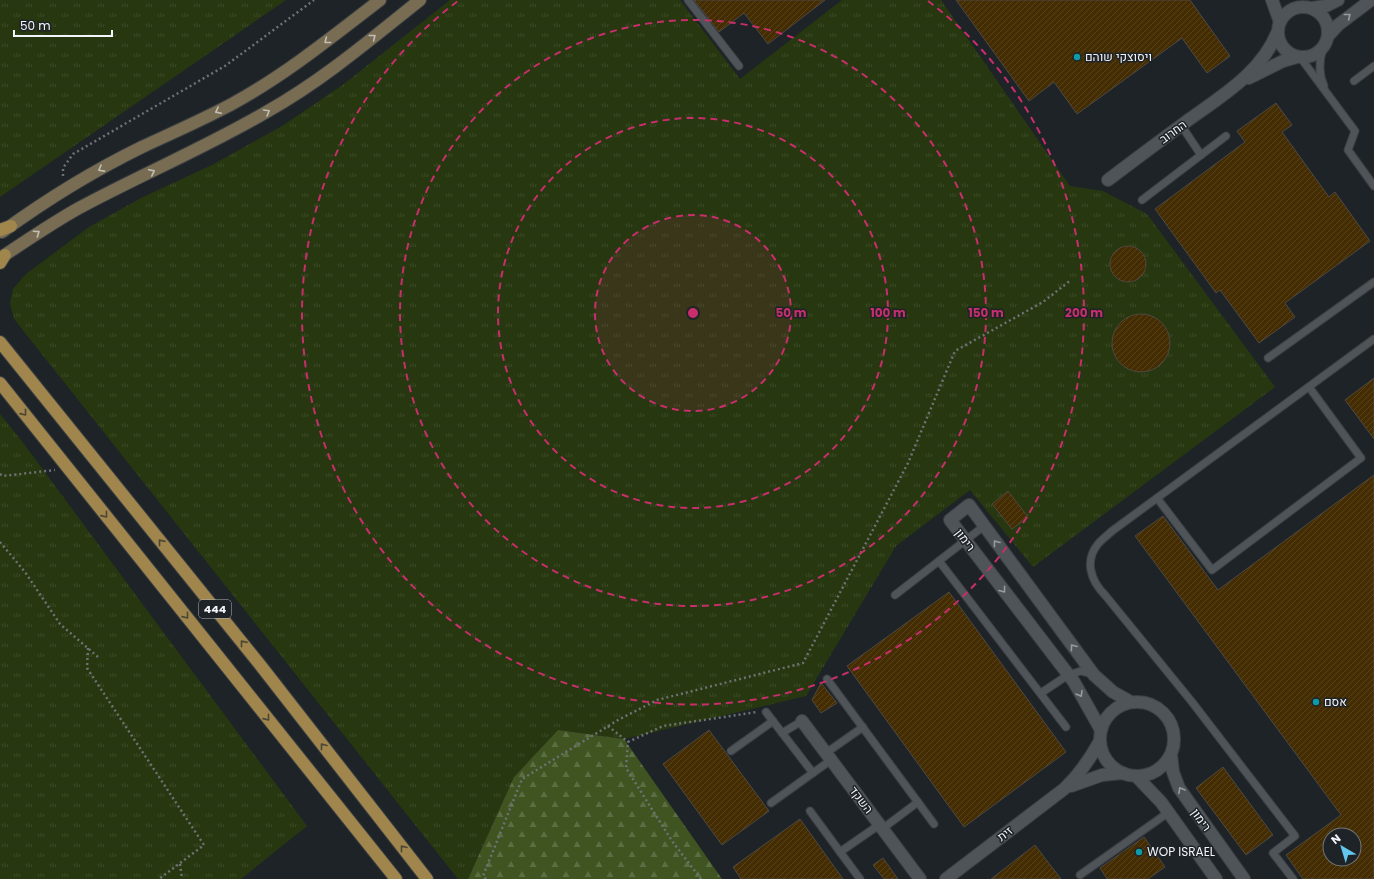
<svg xmlns="http://www.w3.org/2000/svg" width="1374" height="879" viewBox="0 0 1374 879" font-family="Poppins,Heebo,sans-serif">
<defs>
<pattern id="grass-tufts" width="24" height="20" patternUnits="userSpaceOnUse"><rect width="24" height="20" fill="#27370f"/><path d="M3 7l-1-3M5 7V3M7 7l1-3M15 17l-1-3M17 17v-4M19 17l1-3" fill="none" stroke="#3c4b27"/></pattern>
<pattern id="forest-firs" width="22" height="20" patternUnits="userSpaceOnUse"><rect width="22" height="20" fill="#3f5421"/><path d="M5 1l3.5 6h-7zM16 11l3.5 6h-7z" fill="#5b6d42"/></pattern>
<pattern id="building-hatch" width="6" height="6" patternUnits="userSpaceOnUse"><rect width="6" height="6" fill="#452d03"/><path d="M-1 1l2-2M0 6l6-6M5 7l2-2" fill="none" stroke="#57421c"/></pattern>
</defs>
<rect width="100%" height="100%" fill="#1e2327"/>
<g fill="url(#grass-tufts)">
<polygon points="0,0 286,0 0,197"/>
<polygon points="450,0 680,0 740,79 842,0 941,0 1070,186 1103,191 1147,214 1275,387 1033,567 970,490 896,546 806,696 624,739 558,730 514,777 468,879 458,879 14,319 10,303 13,289 26,274 89,227 143,197 212,165 282,126 344,84"/>
<polygon points="0,414 21,440 307,826 241,879 0,879"/>
</g>
<polygon fill="url(#forest-firs)" points="558,730 624,739 722,879 468,879 514,777"/>
<g fill="url(#building-hatch)" stroke="#4d4843" fill-rule="evenodd">
<polygon points="694,0 825,0 768,44 744,13 719,32"/>
<polygon points="956,0 1190,0 1230,56 1207,73 1182,38 1077,114 1054,82 1029,101"/>
<polygon points="1276,103 1292,125 1282,132 1329,197 1335,192 1370,241 1285,303 1295,317 1259,343 1220,290 1216,293 1155,209 1245,142 1237,131"/>
<circle cx="1128" cy="264" r="18"/>
<circle cx="1141" cy="343" r="29"/>
<polygon points="1374,378 1374,439 1345,400"/>
<path d="M1374 475V879H1303L1286 855 1341 815 1135 536 1163 516 1218 590ZM1330 835H1354V859H1330Z"/>
<polygon points="1008,491 1028,517 1012,529 992,504"/>
<polygon points="949,592 1066,752 964,827 847,666"/>
<polygon points="821,683 837,703 821,713 812,700"/>
<polygon points="709,730 769,811 722,845 663,764"/>
<polygon points="1223,767 1273,835 1246,855 1196,788"/>
<polygon points="800,819 843,879 741,879 733,867"/>
<polygon points="1144,837 1165,867 1148,879 1107,879 1100,868"/>
<polygon points="1035,845 1061,879 991,879"/>
<polygon points="883,858 898,879 884,879 873,865"/>
</g>
<g fill="none" stroke-linecap="round" stroke-linejoin="round">
<defs>
<g id="lane">
<polyline points="688,0 739,66"/>
<path d="M1323 48C1319 61 1318 73 1324 86"/>
<polyline points="1300,57 1355,131 1348,150 1374,186"/>
<polyline points="1354,81 1374,66"/>
<polyline points="1181,125 1201,155"/>
<polyline points="1142,200 1226,136"/>
<polyline points="1268,358 1374,282"/>
<polyline points="1157,498 1212,570 1361,458 1309,387"/>
<polyline points="939,561 1066,727"/>
<polyline points="895,595 984,526"/>
<polyline points="827,679 934,824"/>
<polyline points="1041,693 1068,675 1081,671 1092,674"/>
<polyline points="766,712 813,773"/>
<polyline points="782,733 802,721"/>
<polyline points="731,751 773,721"/>
<polyline points="826,753 863,727"/>
<polyline points="771,803 831,760"/>
<polyline points="810,811 860,879"/>
<polyline points="882,829 918,802"/>
<polyline points="840,852 879,825"/>
<polyline points="1080,875 1169,812"/>
<path d="M1293 879 1273 853 1295 836 1192 702 1105 595C1091 581 1084 561 1098 544 1102 539 1108 535 1112 531L1374 339"/>
</g>
<g id="street">
<polyline points="1272,0 1280,22"/>
<circle cx="1303" cy="32" r="25"/>
<polyline points="1312,8 1326,6 1338,0"/>
<polyline points="1328,36 1338,25 1371,0"/>
<polyline points="1249,78 1283,61 1297,57"/>
<path d="M1108 180C1134 160 1160 141 1187 121 1220 97 1261 73 1277 33"/>
<circle cx="1137" cy="739" r="37"/>
<polyline points="802,721 920,879"/>
<polyline points="1101,730 1074,682 950,520 969,505 1094,675 1113,692 1131,702"/>
<polyline points="1171,755 1173,772 1179,788 1244,879"/>
<polyline points="1136,776 1161,802 1216,879"/>
<polyline points="1071,786 1102,775 1123,773"/>
<path d="M946 879 1064 789C1079 775 1090 759 1100 741"/>
</g>
<g id="secondary">
<path d="M2 232C46 200 93 171 142 147 172 133 202 120 232 104 285 75 332 37 380 0"/>
<path d="M0 258C26 241 52 223 79 208 142 174 207 147 268 111 323 80 371 39 420 0"/>
</g>
<g id="primary">
<polyline points="0,230 11,226"/>
<polyline points="0,263 5,255"/>
<polyline points="0,342 261,666 427,879"/>
<polyline points="0,383 396,879"/>
</g>
</defs>
<use href="#lane" stroke="#3b3f43" stroke-width="9"/>
<use href="#street" stroke="#3b3f43" stroke-width="14"/>
<use href="#secondary" stroke="#3b3f43" stroke-width="14"/>
<use href="#primary" stroke="#3b3f43" stroke-width="14"/>
<g stroke="#6e7276" stroke-width="2.5" stroke-dasharray="2 3" stroke-linecap="butt">
<polyline points="63,176 63,168 73,154 225,66 314,0"/>
<polyline points="0,474 3,476 55,470"/>
<polyline points="0,542 25,572 60,624 98,657"/>
<polyline points="88,648 87,668 204,845 159,879"/>
<polyline points="608,726 628,742"/>
<polyline points="180,864 182,879"/>
<polyline points="486,879 483,876 522,779 618,720 657,700 803,663 908,463 955,351 1043,302 1071,280"/>
<polyline points="701,879 672,841 626,768 628,742 663,726 757,712"/>
</g>
<use href="#lane" stroke="#4f5459" stroke-width="7"/>
<use href="#street" stroke="#4f5459" stroke-width="12"/>
<use href="#secondary" stroke="#786d52" stroke-width="12"/>
<use href="#primary" stroke="#a0864c" stroke-width="12"/>
</g>
<defs><path id="oneway-chevron" d="M-2-3.5L2.5 0L-2 3.5" fill="none" stroke-width="1.6" stroke-linecap="round" stroke-linejoin="round"/></defs>
<g stroke="#989ca1">
<use href="#oneway-chevron" transform="translate(1348 16) rotate(-38)"/>
<use href="#oneway-chevron" transform="translate(996 543) rotate(-127)"/>
<use href="#oneway-chevron" transform="translate(1003 590) rotate(53)"/>
<use href="#oneway-chevron" transform="translate(1073 647) rotate(-127)"/>
<use href="#oneway-chevron" transform="translate(1080 694) rotate(59)"/>
<use href="#oneway-chevron" transform="translate(1181 790) rotate(-119)"/>
</g>
<g stroke="#c1bfb6">
<use href="#oneway-chevron" transform="translate(373 37) rotate(-38)"/>
<use href="#oneway-chevron" transform="translate(327 41) rotate(142)"/>
<use href="#oneway-chevron" transform="translate(218 111) rotate(153)"/>
<use href="#oneway-chevron" transform="translate(267 112) rotate(-30)"/>
<use href="#oneway-chevron" transform="translate(101 169) rotate(151)"/>
<use href="#oneway-chevron" transform="translate(152 172) rotate(-26)"/>
<use href="#oneway-chevron" transform="translate(37 233) rotate(-34)"/>
</g>
<g stroke="#4c4634">
<use href="#oneway-chevron" transform="translate(24 413) rotate(51)"/>
<use href="#oneway-chevron" transform="translate(105 515) rotate(51)"/>
<use href="#oneway-chevron" transform="translate(161 542) rotate(-129)"/>
<use href="#oneway-chevron" transform="translate(186 616) rotate(51)"/>
<use href="#oneway-chevron" transform="translate(243 643) rotate(-129)"/>
<use href="#oneway-chevron" transform="translate(267 718) rotate(51)"/>
<use href="#oneway-chevron" transform="translate(323 746) rotate(-128)"/>
<use href="#oneway-chevron" transform="translate(403 848) rotate(-128)"/>
</g>
<circle cx="693" cy="313" r="98" fill="#c72e6b" fill-opacity=".12"/>
<g fill="none" stroke="#c72e6b" stroke-width="2" stroke-dasharray="7 5">
<circle cx="693" cy="313" r="98"/>
<circle cx="693" cy="313" r="195"/>
<circle cx="693" cy="313" r="293"/>
<path d="M928 1A391 391 0 1 1 458 1"/>
</g>
<g fill="#0f9aa8" stroke="#1e2327" stroke-width="1.5">
<circle cx="1077" cy="57" r="4"/>
<circle cx="1316" cy="702" r="4"/>
<circle cx="1139" cy="852" r="4"/>
</g>
<g text-anchor="middle" stroke-width="3" stroke-linejoin="round" paint-order="stroke">
<rect fill="#1e2327" stroke="#b2b6ba" stroke-width="1" x="199" y="600" width="32" height="18" rx="3"/>
<g font-size="11" font-weight="bold" fill="#f2f5f9">
<text x="215" y="613">444</text>
</g>
<g font-size="12" fill="#f2f5f9" stroke="#1e2327" text-anchor="start">
<text x="1085" y="61">ויסוצקי שוהם</text>
<text x="1324" y="706">אסם</text>
<text x="1147" y="856">WOP ISRAEL</text>
</g>
<g font-size="12" fill="#f2f5f9" stroke="#1e2327">
<text transform="translate(1173 132) rotate(-36)" y="4">החרוב</text>
<text transform="translate(965 540) rotate(53)" y="4">רימון</text>
<text transform="translate(861 800) rotate(53)" y="4">השקד</text>
<text transform="translate(1201 820) rotate(54)" y="4">רימון</text>
<text transform="translate(1005 834) rotate(-37)" y="4">זית</text>
</g>
</g>
<circle cx="693" cy="313" r="6" fill="#c72e6b" stroke="#1e2327" stroke-width="2"/>
<g font-size="12" text-anchor="middle" font-weight="bold" fill="#c72e6b" stroke="#1e2327" stroke-width="3" stroke-linejoin="round" paint-order="stroke">
<text x="791" y="317">50 m</text>
<text x="888" y="317">100 m</text>
<text x="986" y="317">150 m</text>
<text x="1084" y="317">200 m</text>
</g>
<g transform="translate(1342 847) rotate(322)"><circle r="19" fill="#1e2327" stroke="#73777b"/>
<path d="M0-3L7 15L0 10L-7 15Z" fill="#64c5ee"/>
<text y="-6" font-size="11" font-weight="bold" text-anchor="middle" fill="#f2f5f9">N</text>
</g>
<path d="M14 30v6h98v-6" fill="none" stroke="#f2f5f9" stroke-width="2"/>
<text x="20" y="30" font-size="12" fill="#f2f5f9" stroke="#1e2327" stroke-width="3" paint-order="stroke">50 m</text>
</svg>
